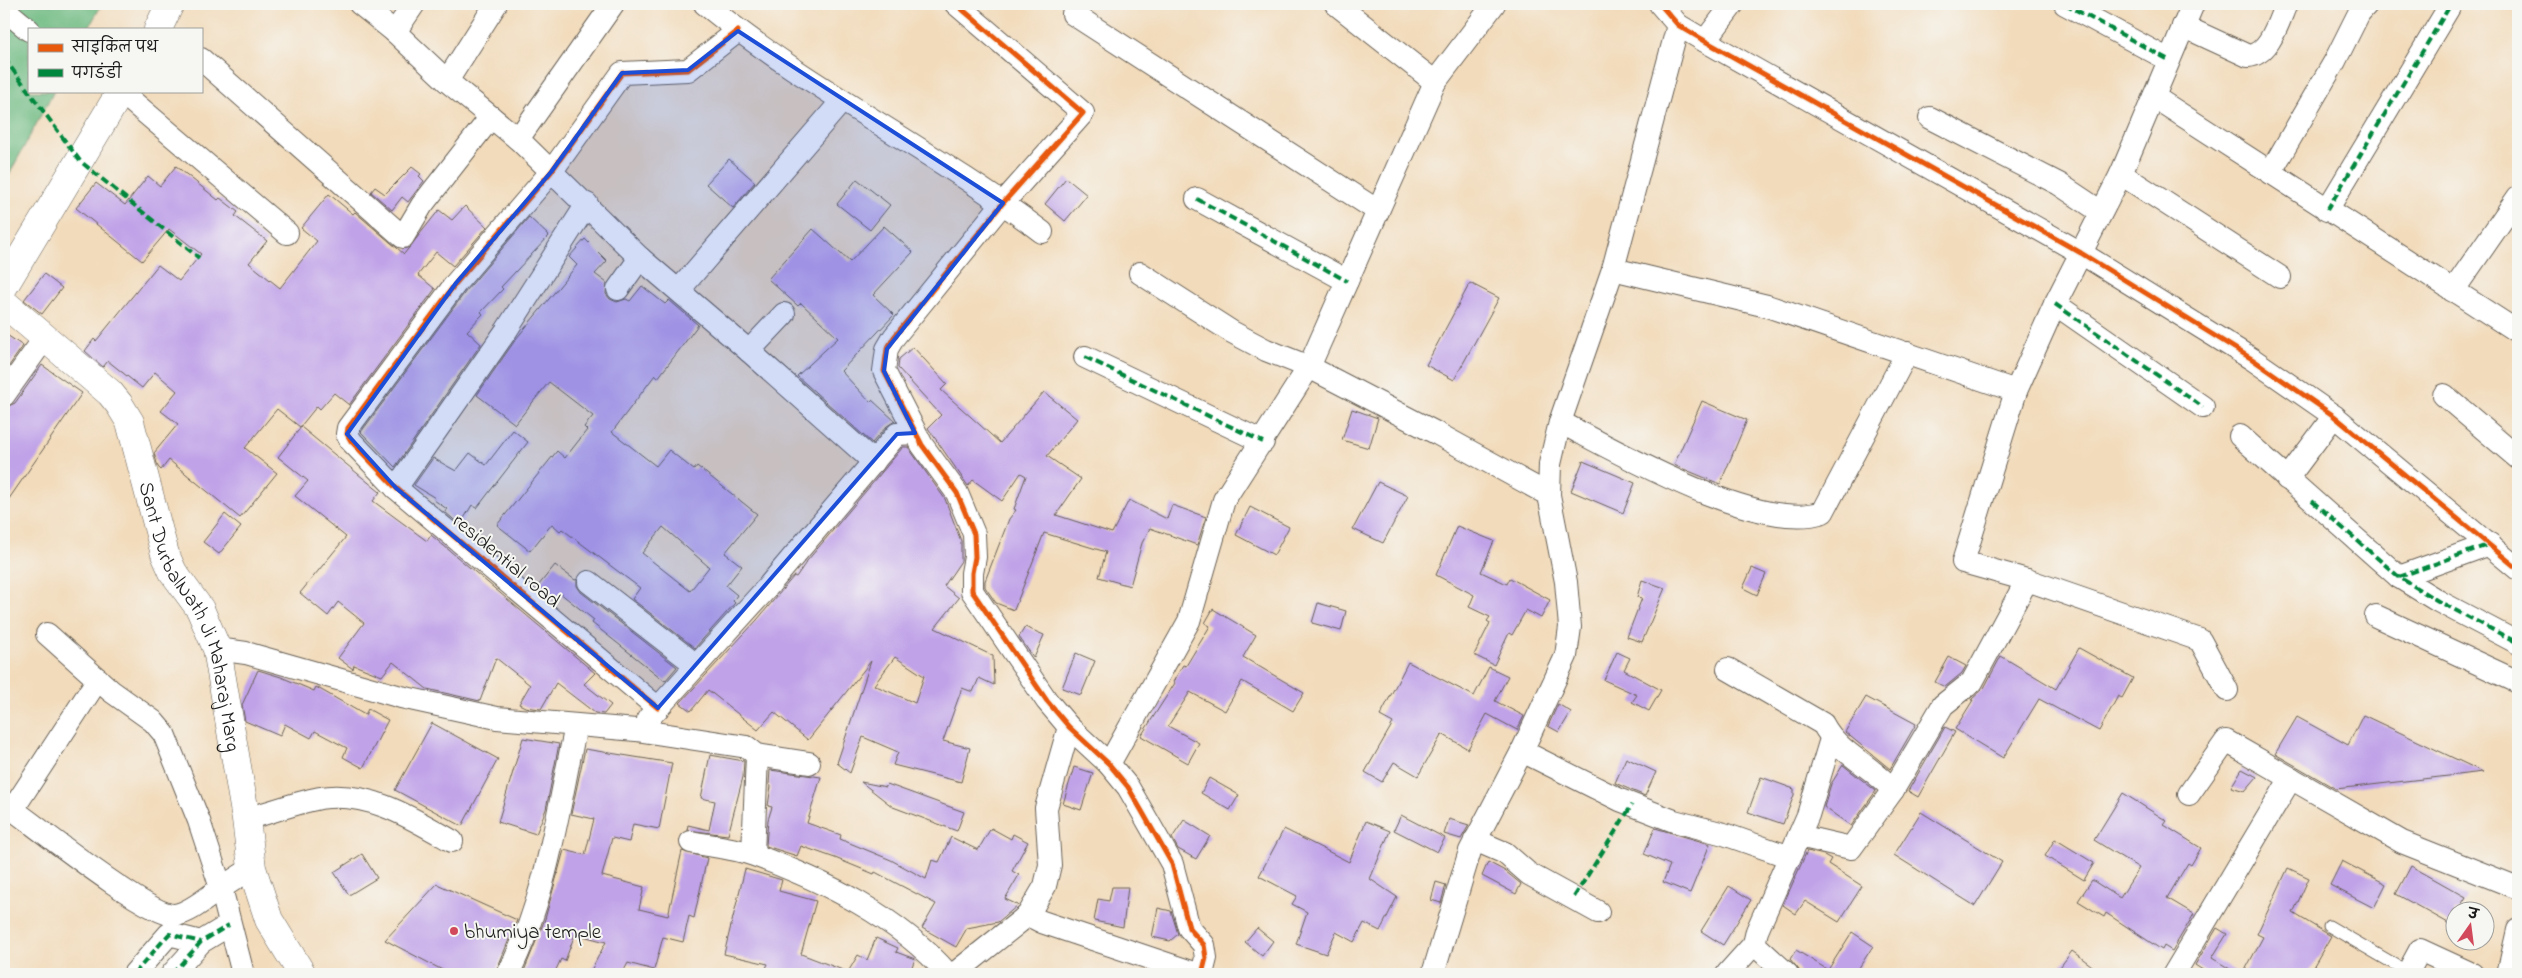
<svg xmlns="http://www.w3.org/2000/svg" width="2522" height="978" viewBox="0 0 2522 978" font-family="'Indie Flower','Playpen Sans Deva',sans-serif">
<rect width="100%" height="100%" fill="#f6f6f2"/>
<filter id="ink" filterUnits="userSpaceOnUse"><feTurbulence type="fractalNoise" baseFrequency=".02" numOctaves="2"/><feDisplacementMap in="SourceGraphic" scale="10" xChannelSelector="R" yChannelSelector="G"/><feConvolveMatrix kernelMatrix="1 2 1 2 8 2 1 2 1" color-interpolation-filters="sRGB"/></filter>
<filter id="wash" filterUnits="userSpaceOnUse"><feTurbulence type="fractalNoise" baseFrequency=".0096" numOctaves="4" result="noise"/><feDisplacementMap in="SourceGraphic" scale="20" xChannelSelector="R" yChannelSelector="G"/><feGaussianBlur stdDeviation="1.12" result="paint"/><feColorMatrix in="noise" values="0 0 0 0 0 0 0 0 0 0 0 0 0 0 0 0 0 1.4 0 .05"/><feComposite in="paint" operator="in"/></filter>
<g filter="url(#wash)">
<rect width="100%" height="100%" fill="#f2dbbb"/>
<polygon fill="#72bc84" stroke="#476c50" points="4,4 102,4 88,29 29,29 29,91 54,91 4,184"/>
<g id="blocks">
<g fill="#c0a2e8" fill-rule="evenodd">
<polygon points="729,159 755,182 733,208 706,184"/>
<polygon points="176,166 218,200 220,198 238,212 235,216 267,241 249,263 280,288 317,241 301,228 329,194 353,214 355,212 404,254 439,210 452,220 465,206 487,227 453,266 436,252 418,275 435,289 349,405 334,393 320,409 317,406 300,427 277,409 245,448 277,473 240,518 169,460 161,470 158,467 154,453 178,424 161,411 177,391 155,372 142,388 108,361 103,367 85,351 94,339 96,341 158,265 179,281 201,254 169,229 142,261 76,208 96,183 125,205 148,176 160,186"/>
<polygon points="412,167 421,174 419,176 424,181 408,202 402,197 392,210 371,192 375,187 385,194"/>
<polygon points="1066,178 1087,195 1065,221 1045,204"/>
<polygon points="857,179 890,205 870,230 837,204"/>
<polygon points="529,217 549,236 501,287 503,289 481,312 483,314 467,331 481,344 395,467 361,432 466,291"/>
<polygon points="884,226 913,252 873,295 894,315 841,371 870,402 872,400 895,421 887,426 872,443 797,376 838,338 801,303 798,306 768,279 813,229 850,262"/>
<path d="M585 239 607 261 595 274 607 283 606 294 610 299 617 302 626 299 630 301 642 286 665 304 669 300 698 325 658 378 655 375 612 432 656 466 669 450 694 470 697 466 757 514 725 553 742 566 726 586 737 595 733 601 735 603 695 648 632 599 640 588 562 529 560 531 552 524 530 551 497 525 557 451 565 458 587 430 584 427 593 416 549 382 515 424 477 395 516 339 577 265 569 257ZM663 527 709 567 690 591 642 553Z"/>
<polygon points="44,274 62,288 42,314 24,300"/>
<polygon points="1470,283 1499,298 1454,380 1426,365"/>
<polygon points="4,333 23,346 4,373"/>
<polygon points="913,347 947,384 941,390 1000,443 1044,392 1077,419 1047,456 1081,479 1056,515 1112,533 1129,500 1167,519 1172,505 1206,517 1197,545 1150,528 1142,543 1130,586 1099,577 1106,552 1044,533 1014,610 996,603 985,587 985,581 1009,519 1016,510 1014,509 1026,476 1021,473 1002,501 973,480 968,486 928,428 941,415 898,368 899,359"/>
<polygon points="42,365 82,393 4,506 4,408 15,403"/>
<polygon points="1702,401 1747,420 1720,484 1674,465"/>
<polygon points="1352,409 1378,418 1369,448 1342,440"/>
<polygon points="301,427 380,492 373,501 427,541 431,535 595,673 584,684 611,705 604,714 595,713 556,683 541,709 525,707 519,704 530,685 496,658 480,701 427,689 393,662 382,676 354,665 353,669 338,658 364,623 338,602 328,616 300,593 346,537 295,496 308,481 278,457"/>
<polygon points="513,430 528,442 477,508 472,505 460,525 445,512 447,509 434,500 435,498 414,485 433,458 456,471 470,453 486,465"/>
<path d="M903 447H908L945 499 961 541V561L944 586 959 598 935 628 993 656 994 685 979 678 973 692 962 688 943 741 970 748 961 782 893 765 898 752 863 737 850 773 837 763 871 661 808 740 774 712 758 730 708 690 691 711 680 703 757 620 794 576 796 577 807 561ZM895 657 924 676 915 703 874 685Z"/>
<polygon points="1583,461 1635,483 1623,513 1571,491"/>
<polygon points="1378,482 1408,496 1383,543 1353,529"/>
<polygon points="1250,507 1289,527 1274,555 1236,535"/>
<polygon points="225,514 241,527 219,554 203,542"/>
<polygon points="1457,526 1494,541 1481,572 1507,584 1510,578 1550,600 1541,618 1526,610 1512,635 1509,633 1494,665 1474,655 1490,623 1487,621 1490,617 1469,607 1474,595 1436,575"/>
<polygon points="555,565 575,580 577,579 577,586 581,592 677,667 665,681 592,623 594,620 560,593 555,600 538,586"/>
<polygon points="1752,568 1766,574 1757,595 1743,588"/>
<polygon points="1642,580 1665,588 1642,642 1627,637 1642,598 1637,597"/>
<polygon points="1318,603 1346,611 1341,631 1312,623"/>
<polygon points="1213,609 1256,635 1243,657 1304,693 1293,711 1242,681 1225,711 1190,692 1168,726 1199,743 1188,763 1141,736 1175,683 1173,682 1183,665 1186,666 1210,626 1205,623"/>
<polygon points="1025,627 1044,635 1034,658 1019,637"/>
<polygon points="2079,648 2133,678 2122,698 2118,696 2099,731 2039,699 2003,758 1955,729 1973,700 1971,700 1984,688 2001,656 2056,689"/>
<polygon points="1617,652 1630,658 1624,670 1661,690 1649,711 1632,702 1637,695 1604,680"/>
<polygon points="1076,653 1095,661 1081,695 1062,688"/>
<polygon points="1949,657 1966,666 1962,673 1945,687 1935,682"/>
<polygon points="1408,662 1474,696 1489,667 1508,676 1495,701 1524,716 1517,730 1487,714 1468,749 1442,734 1418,776 1394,762 1382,782 1365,772 1393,723 1380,716"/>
<polygon points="258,670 281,677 314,691 316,687 365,715 368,709 388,720 363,768 343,757 347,748 315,731 311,738 285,724 280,736 245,721 242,705"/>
<polygon points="1866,697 1916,724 1890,769 1845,732"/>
<polygon points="1558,704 1571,712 1559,732 1548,726"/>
<polygon points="2363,715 2483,772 2336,789 2275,754 2297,717 2348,745"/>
<polygon points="432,723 498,759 462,826 395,790"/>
<polygon points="1945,727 1955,732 1918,797 1908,791"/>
<polygon points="523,738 559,744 546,809 536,834 498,822"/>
<polygon points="585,749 672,763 659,829 633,824 629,842 612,838 602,876 644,887 639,909 668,916 682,851 707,858 694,918 689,916 683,942 663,937 654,970 628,963 622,974 589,974 606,942 575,934 565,961 561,959 554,974 530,974 524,971 545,919 564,850 585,855 594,819 571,814"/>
<polygon points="710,755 744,761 743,777 728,835 687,830 688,825 709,830 715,801 701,798"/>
<polygon points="1626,758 1656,772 1645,796 1615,783"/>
<polygon points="1843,765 1876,791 1851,826 1824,807 1831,784"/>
<polygon points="1074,767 1093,773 1081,810 1063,804"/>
<polygon points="2242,769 2257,777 2245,791 2231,787"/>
<polygon points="770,770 821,777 807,823 841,835 840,839 891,860 926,879 932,860 939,862 951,837 978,850 991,828 1011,839 1013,834 1028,842 1012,871 1019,875 1005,899 1018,905 998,922 967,928 956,947 922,928 936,904 875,872 874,874 835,858 801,846 797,856 766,846 768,820 772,807 768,806 771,786 769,785"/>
<polygon points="1761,777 1794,789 1794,795 1783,824 1748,812"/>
<polygon points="1209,778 1239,795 1230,810 1201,793"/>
<polygon points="861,782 886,787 887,784 964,812 957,831 893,807"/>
<polygon points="2123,793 2167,821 2164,825 2201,848 2191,865 2188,863 2167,898 2194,914 2172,951 2164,946 2162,950 2106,913 2104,917 2078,901 2092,880 2120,898 2139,868 2094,840"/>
<polygon points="1921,812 2002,862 1975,906 1894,855"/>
<polygon points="1401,815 1445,838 1437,852 1394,830"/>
<polygon points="1449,819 1469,825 1461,839 1444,834"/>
<polygon points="1184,820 1210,836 1196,859 1178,849 1172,838"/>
<polygon points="1366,821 1390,831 1370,879 1397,897 1380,931 1364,923 1354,942 1336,932 1326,954 1296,944 1307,912 1292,904 1297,896 1259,876 1284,829 1349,862"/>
<polygon points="1655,828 1710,844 1690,893 1663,882 1670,865 1644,854"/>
<polygon points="2055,839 2094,863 2084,880 2045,856"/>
<polygon points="1807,851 1824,855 1831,859 1828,864 1862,886 1839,922 1805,901 1796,914 1783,905"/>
<polygon points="362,854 377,878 349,895 334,872"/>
<polygon points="2342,861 2386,884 2374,908 2330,885"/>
<polygon points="1488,862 1505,871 1521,884 1516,894 1482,876"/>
<polygon points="2411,866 2466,897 2458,910 2454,910 2450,924 2396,894"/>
<polygon points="2288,868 2309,878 2293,913 2331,936 2309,974 2243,974 2263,937 2257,934"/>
<polygon points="745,869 782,880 779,891 816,901 801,954 848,972 858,955 867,960 876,938 898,948 896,952 915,959 909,974 790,974 766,968 768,964 724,954"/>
<polygon points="1436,882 1446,885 1441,903 1431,900"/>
<polygon points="437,884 517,920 495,974 450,974 385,940"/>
<polygon points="1729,886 1751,900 1723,945 1701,931"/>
<polygon points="1112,887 1128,887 1123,927 1094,921 1098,899 1109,901"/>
<polygon points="1158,908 1171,911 1178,934 1170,941 1152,937"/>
<polygon points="1257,928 1273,941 1262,956 1245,942"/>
<polygon points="2217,928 2227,934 2212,958 2238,974 2209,974 2195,965"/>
<polygon points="1852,932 1873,946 1855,974 1800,974 1799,970 1790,959 1796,950 1828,970"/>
<polygon points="2072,951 2103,974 2055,974"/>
</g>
</g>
</g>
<g filter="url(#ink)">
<use href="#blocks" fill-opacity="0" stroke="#675f54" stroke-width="1"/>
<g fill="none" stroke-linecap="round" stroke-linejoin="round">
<defs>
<polyline id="lane" points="2329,926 2408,972"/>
<g id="street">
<polyline points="360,4 395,32 447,81 518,139 640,258 749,351 874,462"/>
<path d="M705 4C810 90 934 150 1042 232"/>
<polyline points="956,4 1083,113 1003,203 894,337 887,349 884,371 922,445 957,493 974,534 975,557 972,573 972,591 1047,701 1069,727 1109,764 1128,787 1143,813 1172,864 1189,928 1204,945 1206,958 1202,974"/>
<polyline points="1336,4 1435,82"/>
<polyline points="1660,4 1678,25 1705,41 2081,253 2252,359 2334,416 2518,569"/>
<polyline points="2065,4 2169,60"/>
<polyline points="2193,4 2121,174 2055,304 2016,391 1963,562 2027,580 2200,640 2227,690"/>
<polyline points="4,9 29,30"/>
<polyline points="1073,14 1378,211"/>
<path d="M2183 26 2248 56C2270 54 2278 22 2286 4"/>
<polyline points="395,32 414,4"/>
<polyline points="1705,41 1733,4"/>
<polyline points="201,59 403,237 422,205 491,117"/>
<polyline points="447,81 496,4"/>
<polyline points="121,92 287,233"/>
<polyline points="2154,97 2518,332"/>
<polyline points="1930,118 2059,184 2101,212"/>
<polyline points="518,139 613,4"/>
<polyline points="2270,173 2335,61 2359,13 2367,4"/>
<polyline points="2121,174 2280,277"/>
<polyline points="1197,199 1347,281"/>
<polyline points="2327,210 2451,4"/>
<polyline points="1613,269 1767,306 2016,391"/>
<polyline points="1140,273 1232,332 1266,350 1309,367 1438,434 1549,495"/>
<polyline points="618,289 640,258"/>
<polyline points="679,290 842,101"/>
<polyline points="2453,291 2518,197"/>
<polyline points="2055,304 2203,407"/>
<polyline points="749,351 784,314"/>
<polyline points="1085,357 1263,442"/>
<polyline points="4,395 44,339"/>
<polyline points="2444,395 2518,458"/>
<path d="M1560 422C1618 452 1760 534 1823 512L1907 353"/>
<polyline points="2240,436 2399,577 2438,601 2518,643"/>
<polyline points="2287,479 2334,416"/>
<polyline points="396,488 506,331 587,204"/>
<polyline points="2399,577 2490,544"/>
<polyline points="589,582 696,665"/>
<polyline points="2376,616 2518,682"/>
<polyline points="217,649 246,653 401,697 497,718 636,730 747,747 757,755 809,763"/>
<path d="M1728 669 1823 724C1838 753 1871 765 1893 790"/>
<polyline points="658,708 396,488 351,441 347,434 348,428 456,283 551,172 622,73 688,70 738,31"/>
<polyline points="648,719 765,590 897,434 915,433"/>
<polyline points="1522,751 1620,800 1674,821 1724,834 1790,857"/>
<polyline points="1109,764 1189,621 1224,500 1309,367 1435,82 1494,4"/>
<polyline points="2189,794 2226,741 2402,842 2518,888"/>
<path d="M4 803C31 822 149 917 175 915 190 913 208 897 221 888L199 821 164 734 153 721 111 691 47 634"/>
<polyline points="13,809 98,679"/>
<path d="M246 819C271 812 295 803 320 798 368 790 412 818 452 841"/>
<polyline points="1799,836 1851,848 1893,790 1943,705 1972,682 2027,580"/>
<polyline points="1475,840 1505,853 1529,874 1598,912"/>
<path d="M691 842C711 846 735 848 754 855 825 881 898 917 948 974"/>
<polyline points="753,854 757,755"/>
<polyline points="1028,915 1042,922 1197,974"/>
<polyline points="134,974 169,934 201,942"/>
<polyline points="172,974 201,942 229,925"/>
<polyline points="243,974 221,888 252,868"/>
<path d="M508 974C547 898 558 808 576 726"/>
<polyline points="954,974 1028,915 1045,886 1050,865 1046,808 1069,727"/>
<polyline points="1433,974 1470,851 1522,751 1566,656 1570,627 1566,582 1549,495 1550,464 1560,422 1613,269 1678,25"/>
<polyline points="1727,974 1754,944"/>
<polyline points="1787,974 1754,944 1757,931 1808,815 1831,739"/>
<polyline points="2174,974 2291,778"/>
<polyline points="2407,974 2420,950 2472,974"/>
<polyline points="2508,974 2518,930"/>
</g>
<g id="secondary">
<polyline points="158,29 170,4"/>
<polyline points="4,286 121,91"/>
<path id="s1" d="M4 303 110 393 119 404 130 422 165 554 173 572 200 609 217 649 246 819 252 868 269 920 302 974"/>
</g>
</defs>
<use href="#lane" stroke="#675f54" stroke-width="13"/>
<use href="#street" stroke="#675f54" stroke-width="24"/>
<use href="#secondary" stroke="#675f54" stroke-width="29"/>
<use href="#lane" stroke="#fff" stroke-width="11"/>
<use href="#street" stroke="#fff" stroke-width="22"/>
<use href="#secondary" stroke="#fff" stroke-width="28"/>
<g stroke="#00873e" stroke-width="4" stroke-dasharray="8 4" stroke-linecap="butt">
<polyline points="2065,4 2169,60"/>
<polyline points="4,58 80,161 199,258"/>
<polyline points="1197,199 1347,281"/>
<polyline points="2327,210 2451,4"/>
<polyline points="2055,304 2203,407"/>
<polyline points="1085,357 1263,442"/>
<polyline points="2312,501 2399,577 2438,601 2518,643"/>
<polyline points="2399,577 2490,544"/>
<polyline points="1574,897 1632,805"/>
<polyline points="134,974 169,934 201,942"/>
<polyline points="172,974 201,942 229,925"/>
</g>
<defs>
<g id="cycleway">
<polyline points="956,4 1083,113 1003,203 894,337 887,349 884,371 922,445 957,493 974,534 975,557 972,573 972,591 1047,701 1069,727 1109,764 1128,787 1143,813 1172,864 1189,928 1204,945 1206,958 1202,974"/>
<polyline points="1660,4 1678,25 1705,41 2081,253 2252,359 2334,416 2518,569"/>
<polyline points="658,708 396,488 351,441 347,434 348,428 456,283 551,172 622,73 688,70 738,31"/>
</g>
</defs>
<use href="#cycleway" stroke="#f6f6f2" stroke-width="8"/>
<use href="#cycleway" stroke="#e8590c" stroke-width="5"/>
</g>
</g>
<path fill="#1d4ed8" fill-opacity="0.2" stroke="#1d4ed8" stroke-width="4" stroke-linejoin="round" d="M738 31 1003 203 887 349 884 371 915 433 897 434 658 708 396 488 347 434 456 283 551 172 622 73 688 70Z"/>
<circle fill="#d1495b" stroke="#f6f6f2" stroke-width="2" cx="454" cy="931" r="5"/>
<g text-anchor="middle" stroke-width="4" stroke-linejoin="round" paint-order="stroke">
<g font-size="21" fill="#1c1c1c" stroke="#f6f6f2">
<text transform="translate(507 560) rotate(40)" y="7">residential road</text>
<text dy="7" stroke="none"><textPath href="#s1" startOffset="380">Sant DurbalNath Ji Maharaj Marg</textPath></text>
</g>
<g font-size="21" fill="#1c1c1c" stroke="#f6f6f2" text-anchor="start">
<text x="464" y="938">bhumiya temple</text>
</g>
</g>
<rect width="2522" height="978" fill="none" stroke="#f6f6f2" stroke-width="20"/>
<rect x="28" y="28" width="175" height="65" fill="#f6f6f2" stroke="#9f9f9c"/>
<rect x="38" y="44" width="25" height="8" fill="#e8590c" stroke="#9f9f9c"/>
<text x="72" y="52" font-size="15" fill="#1c1c1c">साइकिल पथ</text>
<rect x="38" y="69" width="25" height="8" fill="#00873e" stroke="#9f9f9c"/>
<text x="72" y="78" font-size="15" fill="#1c1c1c">पगडंडी</text>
<g transform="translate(2470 926) rotate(14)"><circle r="24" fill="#f6f6f2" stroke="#9f9f9c"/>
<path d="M0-4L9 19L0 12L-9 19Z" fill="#d1495b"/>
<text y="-8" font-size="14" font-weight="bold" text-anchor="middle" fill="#1c1c1c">उ</text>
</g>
</svg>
